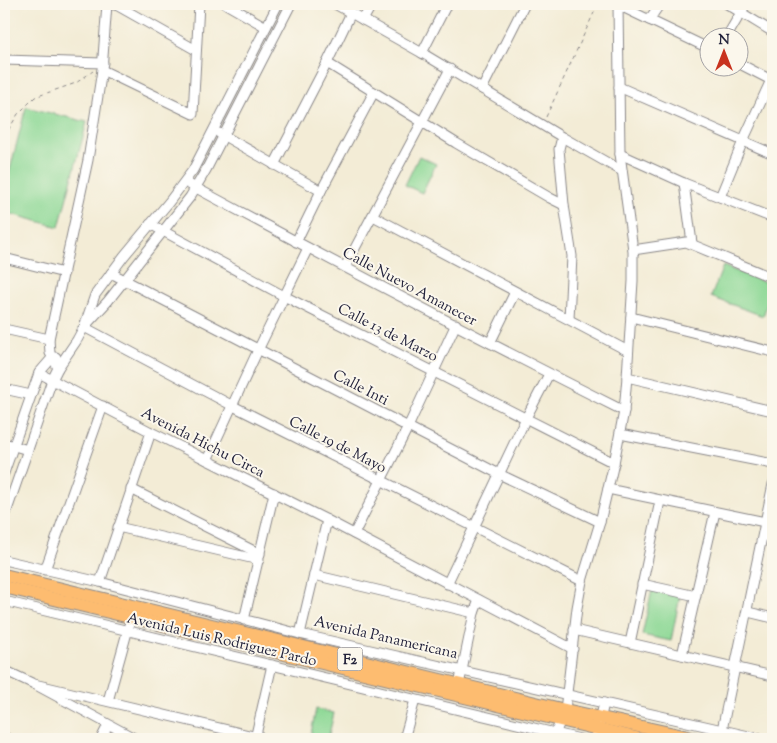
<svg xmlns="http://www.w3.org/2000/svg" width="777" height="743" viewBox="0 0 777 743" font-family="'Sorts Mill Goudy',serif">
<rect width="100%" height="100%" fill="#fbf7ec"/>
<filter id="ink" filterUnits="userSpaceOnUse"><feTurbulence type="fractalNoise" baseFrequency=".02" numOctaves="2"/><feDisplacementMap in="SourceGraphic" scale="10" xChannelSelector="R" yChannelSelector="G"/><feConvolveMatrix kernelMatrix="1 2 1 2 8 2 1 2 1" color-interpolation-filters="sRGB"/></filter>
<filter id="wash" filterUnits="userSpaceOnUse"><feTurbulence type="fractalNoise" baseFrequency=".0096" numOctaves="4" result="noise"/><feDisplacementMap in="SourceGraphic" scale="20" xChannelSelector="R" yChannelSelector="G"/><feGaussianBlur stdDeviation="1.12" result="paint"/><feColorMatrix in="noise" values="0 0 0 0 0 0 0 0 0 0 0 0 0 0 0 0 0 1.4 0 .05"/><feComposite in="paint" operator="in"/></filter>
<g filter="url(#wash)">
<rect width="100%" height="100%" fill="#f3ecd6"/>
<g fill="#8dd895" stroke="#587d68">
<polygon points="26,107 87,122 59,227 4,212 4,193"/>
<polygon points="419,156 436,164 422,193 405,185"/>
<polygon points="723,266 773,285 773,289 763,316 711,297"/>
<polygon points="652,590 680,596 671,641 642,635"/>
<polygon points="316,709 334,713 328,739 310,738"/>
</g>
</g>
<g filter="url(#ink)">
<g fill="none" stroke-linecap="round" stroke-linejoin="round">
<defs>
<g id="minor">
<polyline points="110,4 118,6 196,50"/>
<polyline points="226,4 266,27"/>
<polyline points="335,4 422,53 562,137 622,171"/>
<polyline points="616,4 710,49"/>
<polyline points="727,4 773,32"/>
<polyline points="363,20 372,4"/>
<polyline points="649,20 660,4"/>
<polyline points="726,38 746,4"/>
<polyline points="422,53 447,4"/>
<polyline points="4,60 103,63"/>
<polyline points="327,63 456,143 550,198 564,205"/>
<polyline points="740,64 773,81"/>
<polyline points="102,70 193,114 199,4"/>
<polyline points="619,87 773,154"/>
<polyline points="482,89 525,4"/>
<polyline points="219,133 321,191"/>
<polyline points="562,137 559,149 564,205 572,256 569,319"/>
<polyline points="620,154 684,183 773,218"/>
<polyline points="274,165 327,63 351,13"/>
<path d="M185 182C330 260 476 337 624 411"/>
<polyline points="684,183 692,243"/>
<polyline points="720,197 743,141 771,80"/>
<polyline points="373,216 628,351"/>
<polyline points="150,224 284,296 614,463"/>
<polyline points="296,242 321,191 374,92"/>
<polyline points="633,250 686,242 773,278"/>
<polyline points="4,258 64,273"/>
<polyline points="345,267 450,69"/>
<polyline points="111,273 499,474 600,522"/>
<polyline points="631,317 773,352"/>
<polyline points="86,325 108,301 190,197 206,170 291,4"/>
<polyline points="84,327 233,406 582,581"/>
<polyline points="4,329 49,339"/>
<polyline points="490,343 515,292"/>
<polyline points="58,368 50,353 49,339 88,160 102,70 107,4"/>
<polyline points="39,373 151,432 327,520 573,649"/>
<polyline points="627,377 773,411"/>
<polyline points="4,389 31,395"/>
<polyline points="620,434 773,464"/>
<polyline points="4,443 28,450"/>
<polyline points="207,460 258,350 308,248"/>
<polyline points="4,473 39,373 52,358 56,357"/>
<polyline points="131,489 260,554"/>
<polyline points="608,489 765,522"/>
<polyline points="4,519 52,380 58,368 77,340 84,327 95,295 124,256 169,202 193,170 278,4"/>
<polyline points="118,527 259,560"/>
<polyline points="354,534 408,427 456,324"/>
<polyline points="4,560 100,582 300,634 762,739"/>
<polyline points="45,570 103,406"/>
<polyline points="314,575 474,613"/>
<polyline points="100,582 151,432"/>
<polyline points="447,584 526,418 549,374"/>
<polyline points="642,584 696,596"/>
<polyline points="4,601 580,739"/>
<polyline points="748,612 773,618"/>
<polyline points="244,620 274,493"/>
<polyline points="574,630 773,676"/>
<polyline points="300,634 327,520"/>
<polyline points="630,643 660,501"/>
<polyline points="682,655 715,512"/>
<polyline points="4,670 34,684 136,739"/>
<polyline points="34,684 266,739"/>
<polyline points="459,685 474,613 479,600"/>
<polyline points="108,701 131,618"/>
<polyline points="722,730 773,484"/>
<polyline points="4,737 8,739"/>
<polyline points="101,739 108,725"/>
<polyline points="255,739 272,665"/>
<polyline points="404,739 415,700"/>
<polyline points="553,739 565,710 577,608 582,581 600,522 614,463 624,411 627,377 633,281 633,250 620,154 618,5"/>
<polyline points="596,739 604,703"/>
</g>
<g id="highway">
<polyline points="4,575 565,710 697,739"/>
<polyline points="4,587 640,739"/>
</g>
</defs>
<use href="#minor" stroke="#8a8788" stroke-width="11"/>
<use href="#highway" stroke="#8a8788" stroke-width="14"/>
<g stroke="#8a8788" stroke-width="1" stroke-dasharray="4 4" stroke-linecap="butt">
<polyline points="546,117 598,4"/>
<polyline points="4,137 18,114 35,97 76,83 93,71"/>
</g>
<use href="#minor" stroke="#fff" stroke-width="9"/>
<use href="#highway" stroke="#fdbc70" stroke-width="12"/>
</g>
</g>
<g text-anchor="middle" stroke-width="4" stroke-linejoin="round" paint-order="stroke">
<rect fill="#fbf7ec" stroke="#636270" stroke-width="1" x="337.5" y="647.5" width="25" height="23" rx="4"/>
<g font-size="14" font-weight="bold" fill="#22223b">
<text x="350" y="664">F2</text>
</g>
<g font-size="15" fill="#22223b" stroke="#fbf7ec">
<text transform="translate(410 286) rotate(28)" y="5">Calle Nuevo Amanecer</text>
<text transform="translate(388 332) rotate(27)" y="5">Calle 13 de Marzo</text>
<text transform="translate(361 387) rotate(27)" y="5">Calle Inti</text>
<text transform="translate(203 442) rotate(27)" y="5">Avenida Hichu Circa</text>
<text transform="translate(338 444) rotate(27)" y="5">Calle 19 de Mayo</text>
<text transform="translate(386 637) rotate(13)" y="5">Avenida Panamericana</text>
<text transform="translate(222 639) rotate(13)" y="5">Avenida Luis Rodriguez Pardo</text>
</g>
</g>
<rect width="777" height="743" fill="none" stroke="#fbf7ec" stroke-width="20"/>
<g transform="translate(724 52)"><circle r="24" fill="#fbf7ec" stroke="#a4a2a5"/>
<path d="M0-4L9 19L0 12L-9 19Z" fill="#c8321e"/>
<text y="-8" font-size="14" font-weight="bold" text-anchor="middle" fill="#22223b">N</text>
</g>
</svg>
